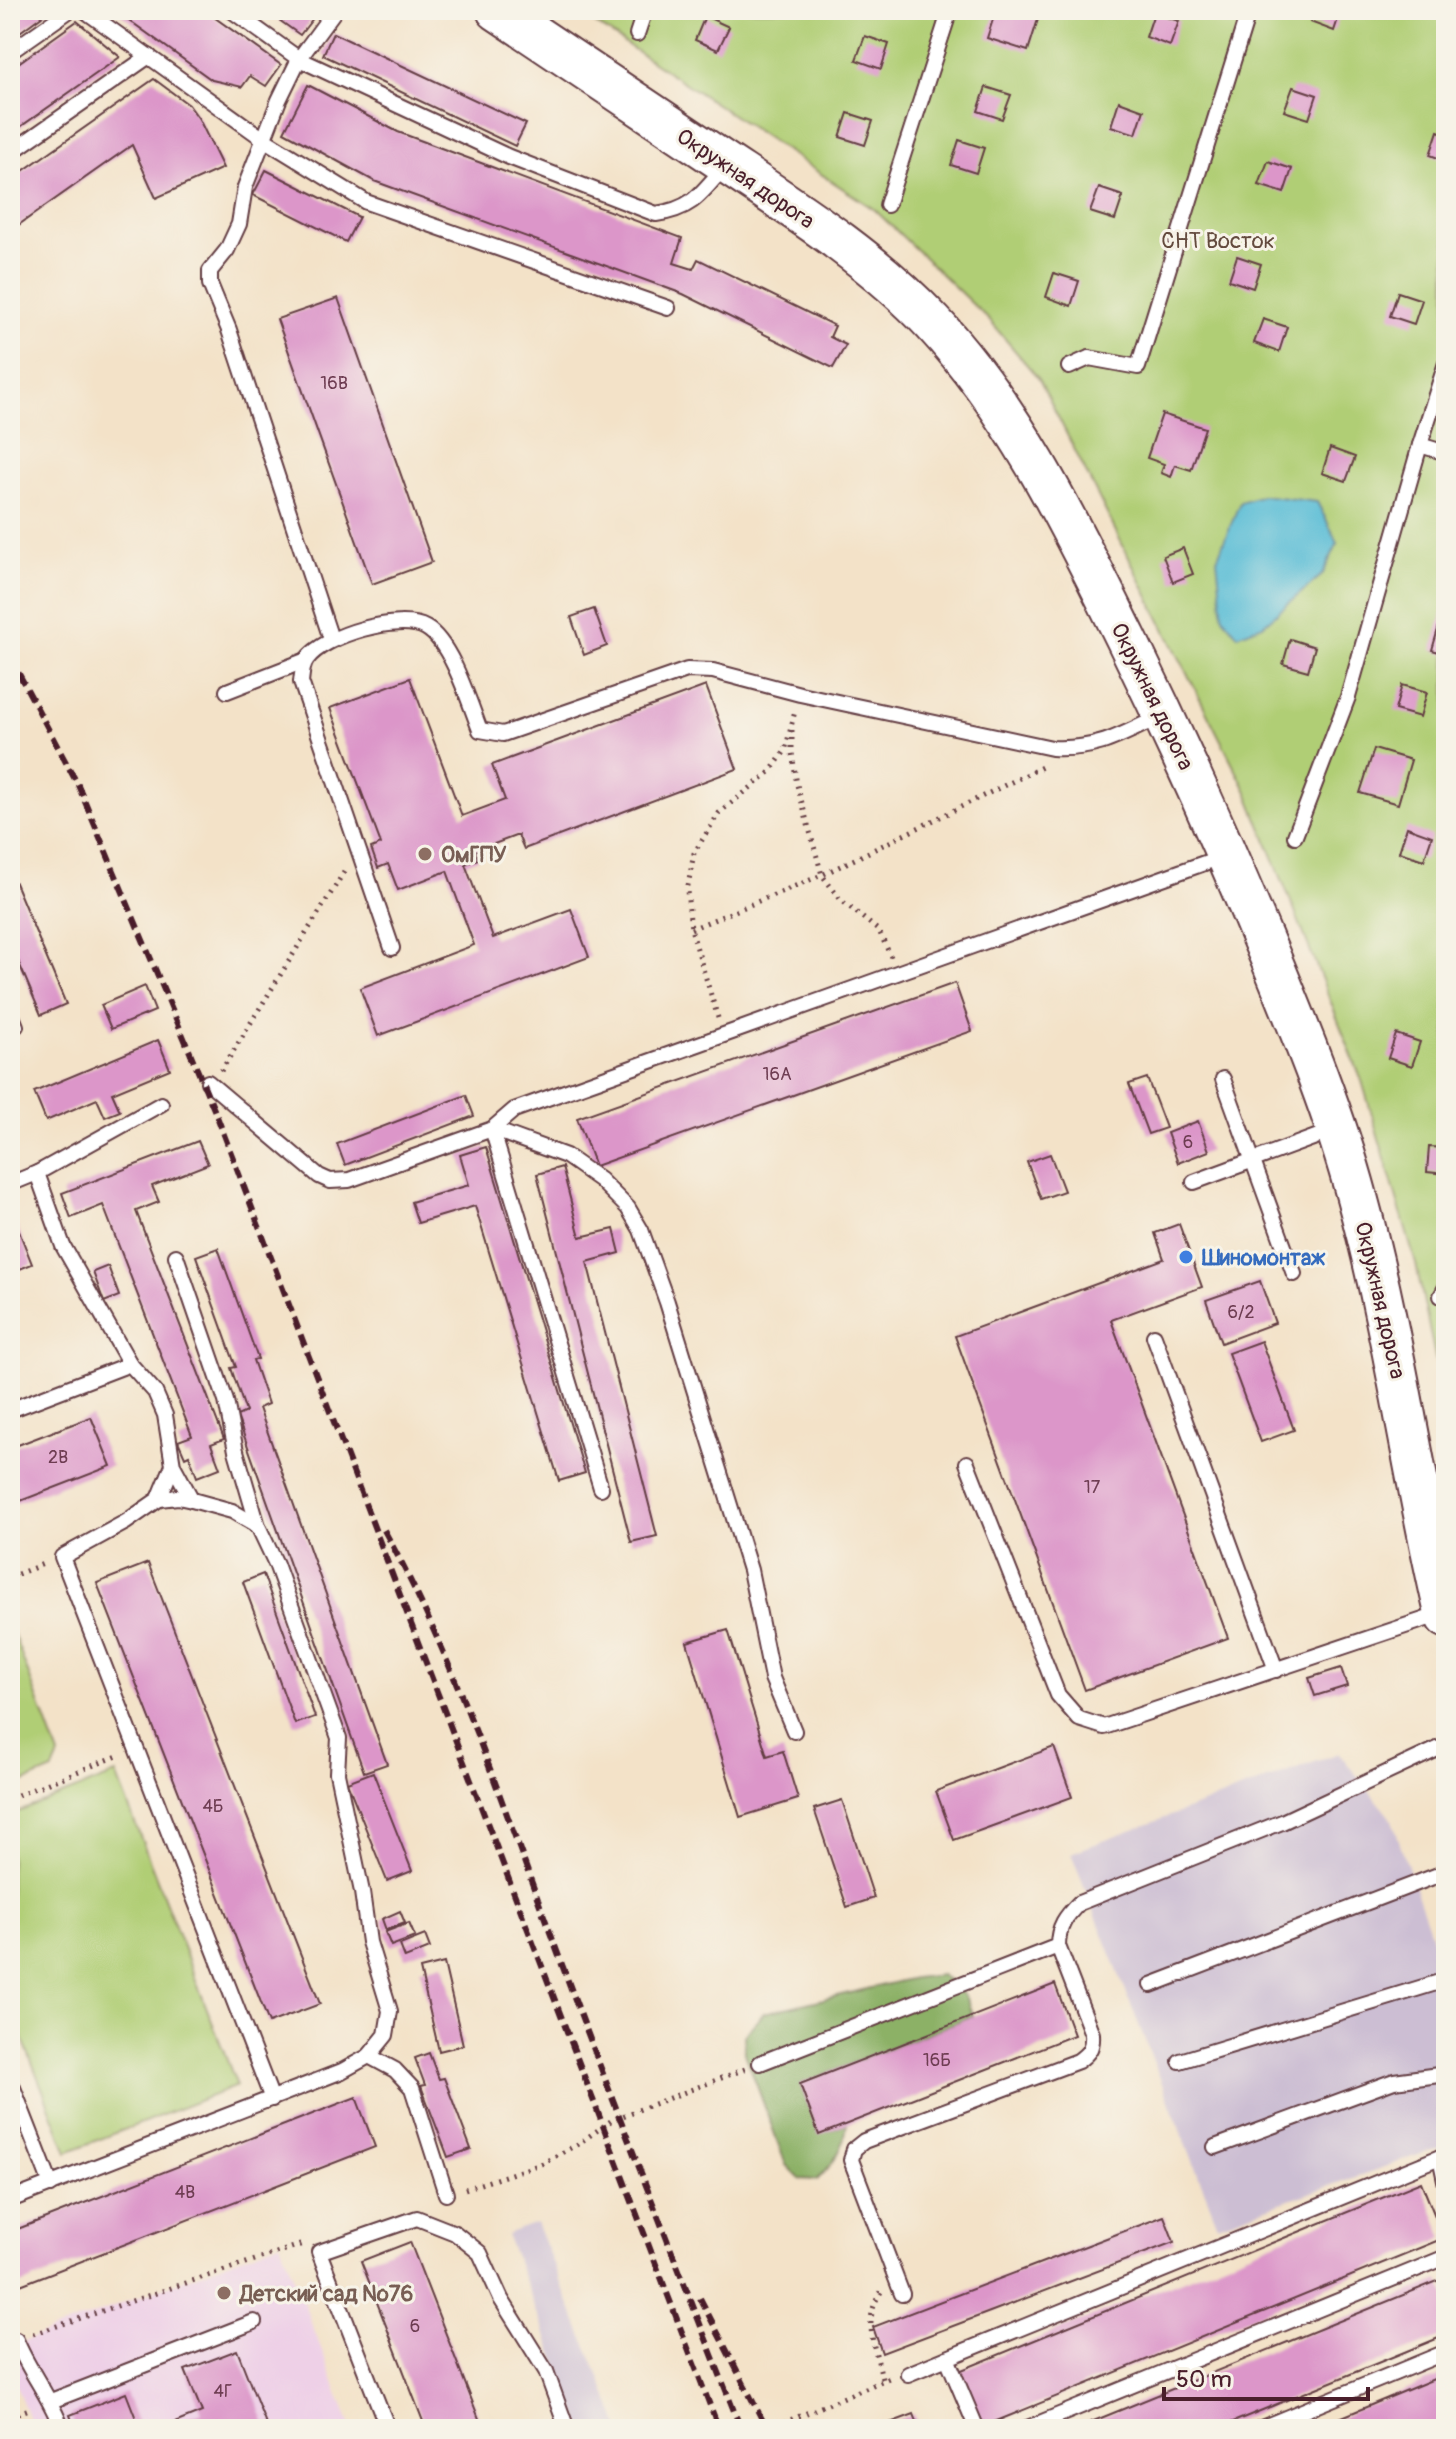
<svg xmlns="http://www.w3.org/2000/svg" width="1456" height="2439" viewBox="0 0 1456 2439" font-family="Pangolin,sans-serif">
<rect width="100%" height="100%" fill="#f7f3e8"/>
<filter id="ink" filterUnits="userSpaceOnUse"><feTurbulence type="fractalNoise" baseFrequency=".0125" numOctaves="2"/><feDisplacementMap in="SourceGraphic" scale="16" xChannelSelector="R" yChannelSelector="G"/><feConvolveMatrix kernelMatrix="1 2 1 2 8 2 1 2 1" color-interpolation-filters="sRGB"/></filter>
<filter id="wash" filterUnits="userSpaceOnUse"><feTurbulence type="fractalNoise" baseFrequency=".006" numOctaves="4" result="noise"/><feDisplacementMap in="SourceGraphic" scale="32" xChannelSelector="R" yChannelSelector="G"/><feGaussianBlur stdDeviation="1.8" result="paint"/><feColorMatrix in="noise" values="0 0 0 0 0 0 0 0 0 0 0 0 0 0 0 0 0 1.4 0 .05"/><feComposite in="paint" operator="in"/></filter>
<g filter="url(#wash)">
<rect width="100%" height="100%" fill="#f3e2c8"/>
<polygon fill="#eed0e7" points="280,2242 352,2429 33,2429 10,2370 10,2347"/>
<g fill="#ccbed3">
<polygon points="1339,1753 1392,1820 1440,1960 1444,2146 1218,2225 1071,1853"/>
<polygon points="536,2223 621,2429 583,2429 506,2234"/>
</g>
<g fill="#b0ce75" stroke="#7d7650" stroke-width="2">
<polygon points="575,10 1446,10 1446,1411 1416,1264 1362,1081 1299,922 1247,792 1039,379 989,320 875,210"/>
<polygon points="10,1625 59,1756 53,1770 10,1788"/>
<polygon points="116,1774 237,2086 67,2152 10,2006 10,1815"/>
</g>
<path fill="#8cb166" stroke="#6b6848" stroke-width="2" d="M941 1975 965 1996 973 2016 800 2084 819 2134 847 2124C844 2149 834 2163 817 2180L800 2179 786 2165 745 2053 744 2035 764 2013 914 1978Z"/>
<polygon fill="#57bcd5" stroke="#506e80" stroke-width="2" points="1262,495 1317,502 1338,543 1322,575 1263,625 1238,635 1223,617 1217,559 1240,502"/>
<g id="blocks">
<g fill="#dc96c9">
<polygon points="10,10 50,10 13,37 10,36"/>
<polygon points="115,10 204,10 281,65 266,86 250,76 242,87 212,80"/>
<polygon points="265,10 313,10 317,13 300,35"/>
<polygon points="996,10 1028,10 1040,13 1028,51 987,38"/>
<polygon points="1314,10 1341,10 1334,31 1310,22"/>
<polygon points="1154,13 1179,21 1170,46 1146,37"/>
<polygon points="705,16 729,27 718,50 695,40"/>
<polygon points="77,21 120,57 10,134 10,69"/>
<polygon points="333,33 526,124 515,146 323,55"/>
<polygon points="865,36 889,44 881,69 856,60"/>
<polygon points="154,79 189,105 199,119 223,168 156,198 132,145 10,231 10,180"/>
<polygon points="308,85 398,132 682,238 674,263 693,269 698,259 835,326 830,337 846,345 833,368 683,294 374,181 284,132"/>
<polygon points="986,87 1011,95 1002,119 978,111"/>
<polygon points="1293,87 1317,95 1309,119 1284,111"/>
<polygon points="1119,101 1144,110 1136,134 1111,126"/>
<polygon points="848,113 873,121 865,145 840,137"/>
<polygon points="1438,131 1446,134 1446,161 1430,155"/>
<polygon points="959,140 984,148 976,173 951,165"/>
<polygon points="1268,161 1292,169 1284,193 1259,185"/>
<polygon points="266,170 359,217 346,242 253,195"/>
<polygon points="1099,188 1123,196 1115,220 1090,212"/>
<polygon points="1237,256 1261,264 1253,288 1229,280"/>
<polygon points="1054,273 1079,281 1071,306 1046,297"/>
<polygon points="1398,292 1422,300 1414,324 1390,316"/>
<polygon points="338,298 432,562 372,584 277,319"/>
<polygon points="1263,319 1287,327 1279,352 1254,343"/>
<polygon points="1162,414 1205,428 1191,470 1175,465 1171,477 1161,473 1164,464 1147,458"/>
<polygon points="1330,448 1355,457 1346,481 1322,473"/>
<polygon points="1183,548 1193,574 1173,582 1163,556"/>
<polygon points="1445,605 1446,605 1446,654 1432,650"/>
<polygon points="594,609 607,646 584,655 571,617"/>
<polygon points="1290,639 1315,647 1308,671 1283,664"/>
<polygon points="410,678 462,816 505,800 492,765 706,686 737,769 524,849 518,835 475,851 478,859 465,864 493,938 571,909 589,957 378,1036 360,988 474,945 447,871 398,890 388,864 378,868 371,848 381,844 330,708"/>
<polygon points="1402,685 1427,692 1420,717 1395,710"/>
<polygon points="1374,749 1411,760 1398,804 1360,793"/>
<polygon points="1407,827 1432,836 1424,860 1399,852"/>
<polygon points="10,871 66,1004 41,1015 10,942"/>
<polygon points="955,983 972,1031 595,1166 577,1118"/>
<polygon points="145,986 155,1011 111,1029 101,1005"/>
<polygon points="1396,1034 1420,1042 1412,1066 1388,1058"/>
<polygon points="158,1040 170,1069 112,1093 120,1111 105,1117 97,1099 46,1121 34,1092"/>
<polygon points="1147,1078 1166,1128 1148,1134 1129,1084"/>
<polygon points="466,1095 474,1116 345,1165 337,1144"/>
<polygon points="1198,1121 1209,1151 1178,1163 1167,1133"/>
<polygon points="198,1141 208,1164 152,1186 159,1202 136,1211 224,1439 211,1444 220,1468 197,1477 189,1455 185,1457 178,1441 192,1436 103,1205 71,1218 62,1193"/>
<polygon points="486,1147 585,1473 559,1481 475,1206 418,1223 411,1202 469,1185 460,1155"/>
<polygon points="1429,1147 1446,1148 1446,1174 1427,1172"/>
<polygon points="1050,1154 1064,1191 1041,1199 1027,1162"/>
<polygon points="562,1167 580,1237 614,1229 620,1253 587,1262 657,1536 631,1542 537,1174"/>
<polygon points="13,1216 32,1264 10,1273 10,1217"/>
<polygon points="1179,1224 1202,1287 1111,1320 1228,1638 1085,1690 955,1336 1164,1259 1155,1233"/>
<polygon points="218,1248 258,1359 253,1360 268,1404 259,1408 387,1764 364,1772 237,1416 246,1412 231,1368 236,1367 196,1256"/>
<polygon points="108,1266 119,1296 104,1302 93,1272"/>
<polygon points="1260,1281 1275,1323 1221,1343 1206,1300"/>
<polygon points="1261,1341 1294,1430 1261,1442 1228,1353"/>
<polygon points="91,1417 111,1466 10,1505 10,1448"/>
<polygon points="148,1563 320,2004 269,2023 97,1583"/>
<polygon points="263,1574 315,1717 295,1724 243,1582"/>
<polygon points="728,1630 767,1756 783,1751 798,1799 740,1817 687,1642"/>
<polygon points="1341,1668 1347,1686 1315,1696 1309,1678"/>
<polygon points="1054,1747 1072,1797 954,1840 936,1791"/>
<polygon points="373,1772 412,1871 387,1881 347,1782"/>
<polygon points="842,1800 874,1898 847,1907 814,1809"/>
<polygon points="400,1911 405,1923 386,1930 382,1919"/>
<polygon points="409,1923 415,1937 391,1946 385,1932"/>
<polygon points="425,1935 430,1948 405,1958 400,1945"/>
<polygon points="444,1963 463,2045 439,2051 420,1969"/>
<polygon points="1055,1984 1074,2035 819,2135 800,2084"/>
<polygon points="429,2053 439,2079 444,2078 471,2149 448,2157 421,2086 425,2085 415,2058"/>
<polygon points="356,2097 375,2147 10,2289 10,2232"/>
<polygon points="1421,2182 1444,2238 982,2427 959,2371"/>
<polygon points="1164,2216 1174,2242 882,2353 873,2327"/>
<polygon points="410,2242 483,2429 426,2429 361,2261"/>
<polygon points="1440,2280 1446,2295 1446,2335 1216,2429 1074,2429"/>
<polygon points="237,2350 268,2429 160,2429 202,2412 185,2370"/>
<polygon points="1446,2374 1446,2428 1313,2429"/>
<polygon points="126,2393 140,2429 75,2429 70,2415"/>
<polygon points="914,2414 920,2429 874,2429"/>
</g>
</g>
</g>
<g filter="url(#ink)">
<use href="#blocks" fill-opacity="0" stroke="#633c43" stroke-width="2"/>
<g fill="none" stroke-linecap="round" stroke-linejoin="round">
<defs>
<g id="lane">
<polyline points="84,10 265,140 366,202 668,308"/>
<path d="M231 10 299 59 509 157 656 214C692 209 701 194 724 167"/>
<polyline points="637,34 645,10"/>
<polyline points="10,52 70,10"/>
<polyline points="10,153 149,56"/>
<polyline points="887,205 950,10"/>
<polyline points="1069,367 1089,358 1138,367 1249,10"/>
<polyline points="1420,445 1446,453"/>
<polyline points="331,639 229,330 210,284 210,271 227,250 239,224 245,187 279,100 299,59 335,10"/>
<polyline points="227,691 304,661"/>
<polyline points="1295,836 1348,697 1420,445 1446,363"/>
<path d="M392 948 301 682C302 675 302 665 307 659 324 635 400 613 426 628 451 642 469 702 480 730L503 734 687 670 713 671 800 694 1052 748C1098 750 1119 736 1159 717"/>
<polyline points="10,1011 16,1026"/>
<polyline points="1223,1079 1294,1274"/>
<polyline points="208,1082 319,1176 330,1181 349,1180 492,1129 514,1110 1224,856"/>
<polyline points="37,1173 63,1246 130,1364 155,1392 165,1415 173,1465 159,1499 126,1522 62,1557 272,2099"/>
<polyline points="1194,1182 1332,1131"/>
<polyline points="10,1184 37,1173 161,1104"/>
<polyline points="176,1256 226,1401 236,1451 258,1526"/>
<polyline points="1441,1296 1446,1287"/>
<polyline points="1154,1336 1276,1670"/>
<polyline points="10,1410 130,1364"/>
<polyline points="967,1463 1058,1695 1079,1719 1104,1727 1441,1614"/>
<polyline points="173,1465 192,1500"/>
<polyline points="601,1488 492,1129 566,1156 600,1180 628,1208 641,1230 667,1302 750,1570 772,1678 794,1731"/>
<polyline points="1151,1985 1446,1872"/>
<polyline points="369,2056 395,2070 412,2088 446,2194"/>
<polyline points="1180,2061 1446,1980"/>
<polyline points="760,2063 1058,1946"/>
<polyline points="10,2080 51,2185"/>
<polyline points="1215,2147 1394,2081 1446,2074"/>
<polyline points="1446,2153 1440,2157 1446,2185"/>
<polyline points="10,2200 342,2071 369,2056 386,2035 390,2011 369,1942 362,1892 337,1773 339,1738 276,1564 258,1526 232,1511 192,1500 178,1497 159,1499"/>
<path d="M902 2294 851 2160 854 2149 864 2141 1078 2061C1089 2053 1093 2048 1092 2034L1058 1946C1058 1926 1066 1916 1079 1903L1282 1822 1446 1745"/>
<path d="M10 2340H16C29 2372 50 2396 62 2429"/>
<polyline points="947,2358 977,2429"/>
<polyline points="908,2374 1440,2157"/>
<polyline points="51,2401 254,2322"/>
<polyline points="388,2429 319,2252 417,2218 455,2233 480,2253 501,2299 546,2371 567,2429"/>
<polyline points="1025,2429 1446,2257"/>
<polyline points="1259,2429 1446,2352"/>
</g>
<path id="secondary" d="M497 10C573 61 649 112 724 162 796 210 873 259 933 323 1017 413 1072 529 1126 638 1178 744 1226 850 1271 959 1303 1037 1335 1115 1357 1197 1395 1336 1413 1478 1446 1617"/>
</defs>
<use href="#lane" stroke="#633c43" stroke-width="18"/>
<use href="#secondary" stroke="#633c43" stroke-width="44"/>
<g stroke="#633c43" stroke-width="5" stroke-dasharray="2 6" stroke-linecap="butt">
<polyline points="792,730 792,753 797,785 822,875 841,900 879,931 891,957"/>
<polyline points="691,929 822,875 1042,767"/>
<polyline points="718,1018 691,929 687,891 694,853 719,813 770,772 785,751 795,711"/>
<polyline points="221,1071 344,872"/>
<polyline points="10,1577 46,1563"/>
<polyline points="10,1798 120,1755"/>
<polyline points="465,2189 541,2164 578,2144 612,2120 745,2069"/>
<path d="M881 2292C861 2322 876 2347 882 2379"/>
<polyline points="33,2334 303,2244"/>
<polyline points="10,2406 16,2429"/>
<polyline points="10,2416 32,2408"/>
<polyline points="769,2429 889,2378"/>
</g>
<use href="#lane" stroke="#fff" stroke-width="14"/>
<use href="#secondary" stroke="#fff" stroke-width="40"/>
<g stroke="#4a1f2b" stroke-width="6" stroke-dasharray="12 6" stroke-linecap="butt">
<polyline points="10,657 78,785 218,1119 719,2429"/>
<path d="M384 1530C456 1661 502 1804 554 1943 614 2106 678 2267 741 2429"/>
<polyline points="700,2298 767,2429"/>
</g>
</g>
</g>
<g fill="#8d6e63" stroke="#f7f3e8" stroke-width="3">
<circle cx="425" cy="854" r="8"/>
<circle cx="224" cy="2293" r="8"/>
</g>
<circle fill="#3f7fe0" stroke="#f7f3e8" stroke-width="3" cx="1186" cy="1257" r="8"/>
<g text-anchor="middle" stroke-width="6" stroke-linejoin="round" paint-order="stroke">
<g font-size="18" fill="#6e3d52">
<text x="334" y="389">16В</text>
<text x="777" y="1080">16А</text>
<text x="1188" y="1148">6</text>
<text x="1241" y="1318">6/2</text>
<text x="58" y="1463">2В</text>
<text x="1092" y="1493">17</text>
<text x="213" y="1812">4Б</text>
<text x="937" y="2066">16Б</text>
<text x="185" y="2198">4В</text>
<text x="415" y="2332">6</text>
<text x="223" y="2397">4Г</text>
</g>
<g font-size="22" fill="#4a1f2b" stroke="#f7f3e8">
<text transform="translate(746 178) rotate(34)" y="8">Окружная дорога</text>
<text transform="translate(1153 696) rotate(64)" y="8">Окружная дорога</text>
<text transform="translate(1381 1300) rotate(77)" y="8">Окружная дорога</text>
</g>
<g font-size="22" fill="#644b3e" stroke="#f7f3e8">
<text x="1218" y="248">СНТ Восток</text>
</g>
<g font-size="22" font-weight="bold" fill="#785e54" stroke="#f7f3e8" text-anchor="start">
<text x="441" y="862">ОмГПУ</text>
<text x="240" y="2301">Детский сад №76</text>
</g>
<g font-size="22" font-weight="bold" fill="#366cbe" stroke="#f7f3e8" text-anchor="start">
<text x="1202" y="1265">Шиномонтаж</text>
</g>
</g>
<rect width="1456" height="2439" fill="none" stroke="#f7f3e8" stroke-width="40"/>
<path d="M1164 2387v12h204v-12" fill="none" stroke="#4a1f2b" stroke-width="4"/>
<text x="1176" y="2387" font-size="24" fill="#4a1f2b" stroke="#f7f3e8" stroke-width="6" paint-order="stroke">50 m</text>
</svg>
